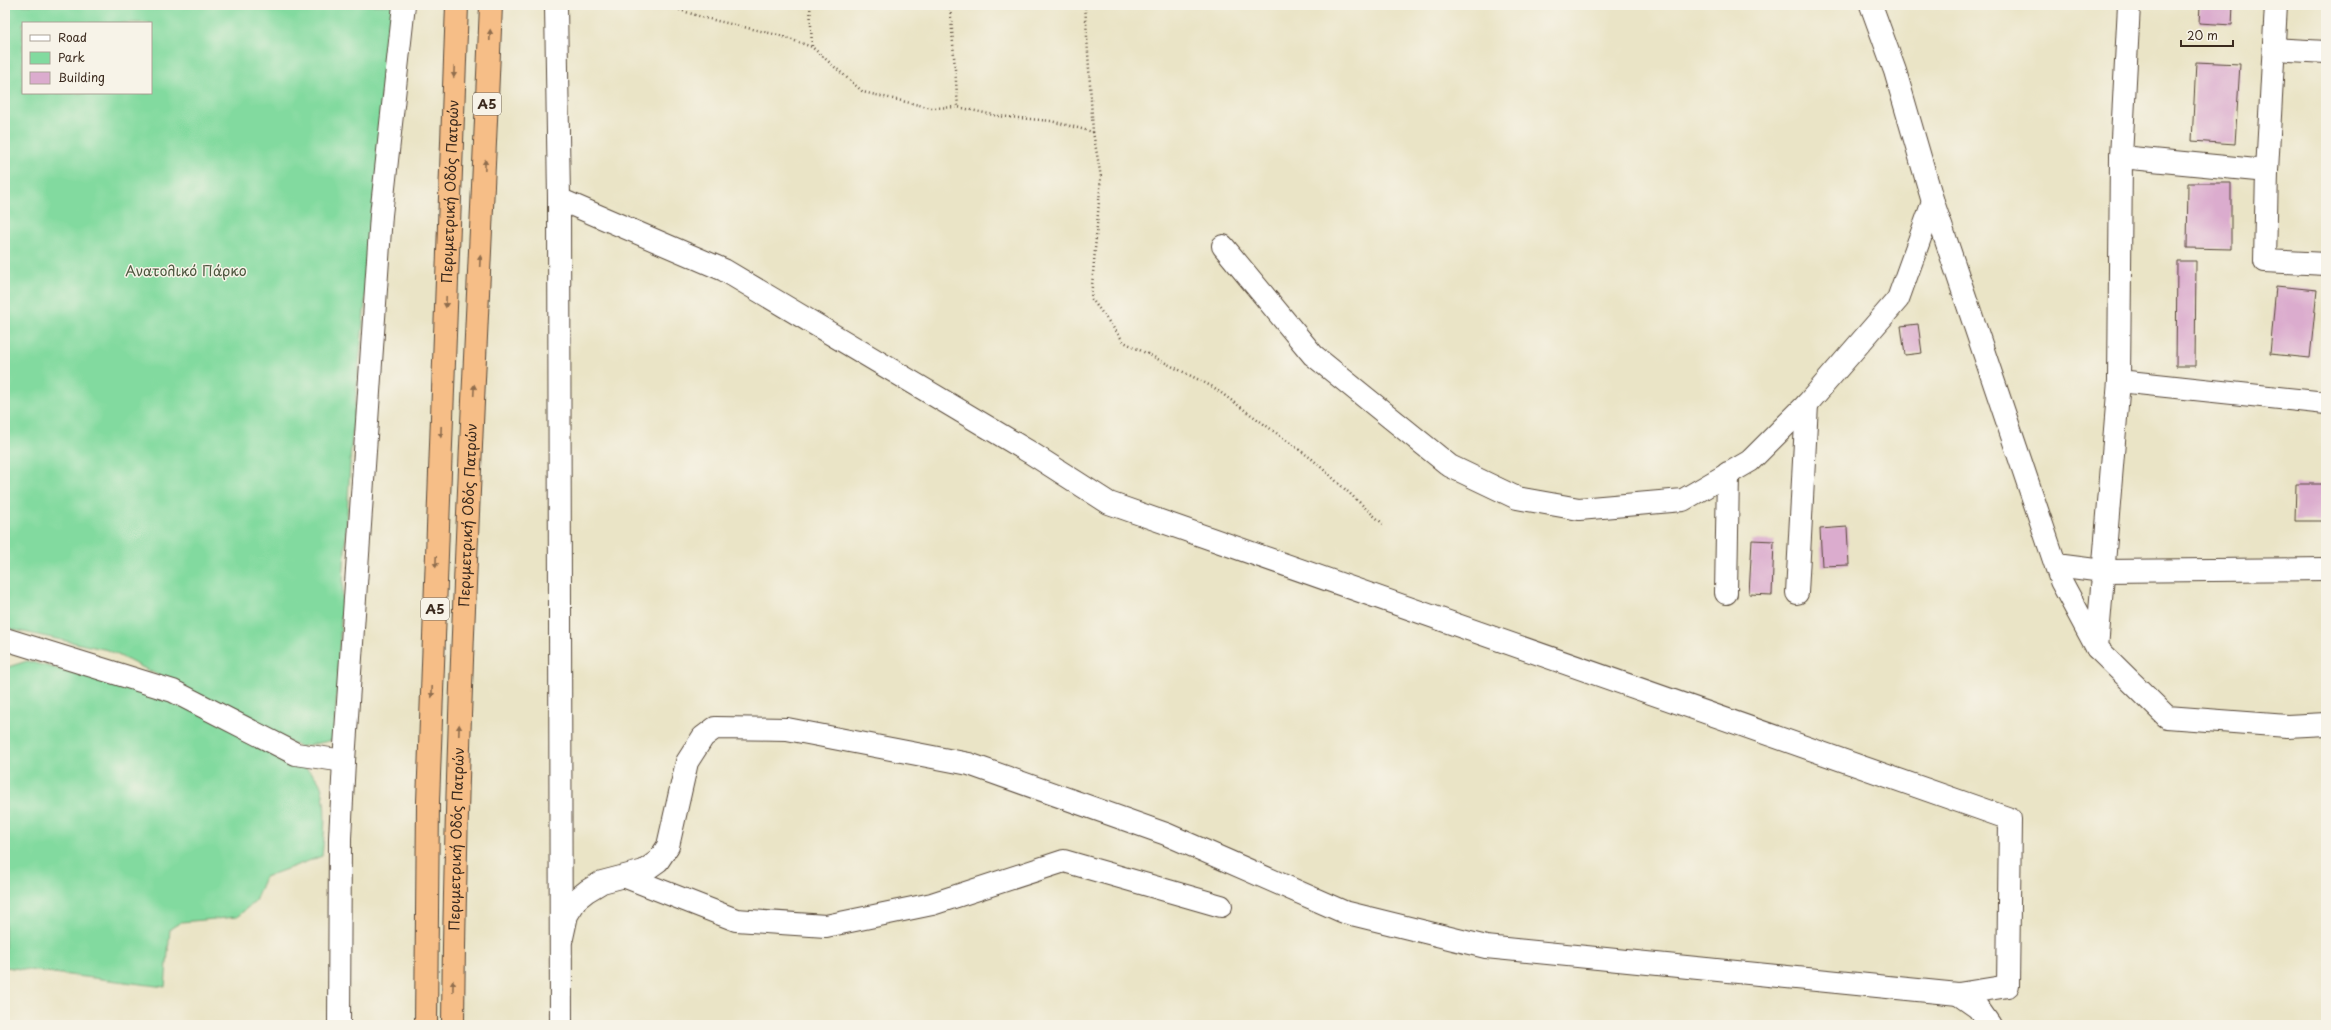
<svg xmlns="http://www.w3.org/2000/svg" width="2331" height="1030" viewBox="0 0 2331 1030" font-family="'Playpen Sans',sans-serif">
<rect width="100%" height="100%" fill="#f7f3e8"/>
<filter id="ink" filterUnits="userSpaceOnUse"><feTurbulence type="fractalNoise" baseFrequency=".025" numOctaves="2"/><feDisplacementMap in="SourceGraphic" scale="8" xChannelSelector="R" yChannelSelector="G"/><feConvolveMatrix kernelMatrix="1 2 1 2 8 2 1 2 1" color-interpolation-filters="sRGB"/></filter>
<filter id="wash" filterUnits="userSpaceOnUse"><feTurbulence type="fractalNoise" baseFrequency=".012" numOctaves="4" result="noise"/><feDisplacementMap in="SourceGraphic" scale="16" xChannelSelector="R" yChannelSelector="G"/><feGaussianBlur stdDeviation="0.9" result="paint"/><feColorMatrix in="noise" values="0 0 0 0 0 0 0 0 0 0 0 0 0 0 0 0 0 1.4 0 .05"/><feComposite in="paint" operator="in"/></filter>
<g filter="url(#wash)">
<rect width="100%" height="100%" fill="#eae4c6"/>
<g fill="#82da9f" stroke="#5e825e" fill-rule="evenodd">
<path d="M5 5H394L351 447 334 740 300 747 108 650 5 628ZM23 23H151V93H23Z"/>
<path d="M27 661 169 697 300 764C306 769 313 773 317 779 329 794 324 838 322 856L265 877 255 901 237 917 181 922 170 929 165 987 5 967V668Z"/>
</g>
<g id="blocks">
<g fill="#dbacce">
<polygon points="2200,5 2233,5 2232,25 2199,23"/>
<polygon points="2196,62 2240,64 2235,144 2192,141"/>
<polygon points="2188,183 2231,183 2231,249 2187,248"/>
<polygon points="2177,261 2196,261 2195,366 2176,366"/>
<polygon points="2276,286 2317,290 2310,358 2270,354"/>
<polygon points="1918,324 1922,353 1905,355 1901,326"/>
<polygon points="2296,484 2326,484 2326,521 2295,521"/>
<polygon points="1847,527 1849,565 1822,566 1820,529"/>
<polygon points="1752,540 1774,541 1772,595 1749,594"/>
</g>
</g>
</g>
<g filter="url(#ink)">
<use href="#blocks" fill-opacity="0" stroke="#554637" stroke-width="1"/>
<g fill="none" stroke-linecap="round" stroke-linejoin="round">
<defs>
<g id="minor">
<polyline points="556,5 559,199 561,1025"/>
<polyline points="1871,5 1895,71 1933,202 2061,581 2097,648 2167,717 2287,726 2326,724"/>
<polyline points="2129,5 2121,157 2119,381 2326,403"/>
<polyline points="2276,5 2267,171 2265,261 2326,264"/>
<polyline points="2274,49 2326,52"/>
<polyline points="2121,157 2267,171"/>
<polyline points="559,199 724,270 1031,453 1109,503 2010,819 2008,986 1958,994 1486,947 1344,912 1166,834 969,764 787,729 715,728 703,737 687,762 668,846 658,861 644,871 602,882 587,891 577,899 567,915 562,938"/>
<polyline points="1223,246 1313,355 1450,466 1517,498 1579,509 1683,500 1750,461 1807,404 1898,299 1933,202"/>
<polyline points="2056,565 2103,571 2326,569"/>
<polyline points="1726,593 1728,473"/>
<polyline points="1797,593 1807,404"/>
<polyline points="5,639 173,691 296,754 344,761"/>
<polyline points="2097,648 2119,381"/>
<polyline points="626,877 736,920 826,926 932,904 1064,861 1221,906"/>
<polyline points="1958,994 1978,1008 1990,1025"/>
<polyline points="339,1025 340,838 344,761 381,215 404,5"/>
</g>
<g id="highway">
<path id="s1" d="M426 1025 428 802 457 5"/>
<path id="s2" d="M453 1025C456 685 477 345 491 5"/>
</g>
</defs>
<use href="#minor" stroke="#554637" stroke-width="24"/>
<use href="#highway" stroke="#554637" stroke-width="24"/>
<g stroke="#554637" stroke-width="2.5" stroke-dasharray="1 3" stroke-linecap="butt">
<polyline points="664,5 705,18 778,35 812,47 863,92 932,108 958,107 998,116 1051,121 1093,132 1085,5"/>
<polyline points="810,5 812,47"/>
<polyline points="950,5 958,107"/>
<polyline points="1093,132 1101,177 1091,298 1124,342 1213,387 1312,459 1383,524"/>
</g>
<use href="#minor" stroke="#fff" stroke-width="22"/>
<use href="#highway" stroke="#f6be87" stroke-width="22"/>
</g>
<defs><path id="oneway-solid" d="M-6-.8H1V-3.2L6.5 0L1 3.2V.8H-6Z"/></defs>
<g fill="#8f6d4d">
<use href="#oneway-solid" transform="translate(490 35) rotate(-88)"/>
<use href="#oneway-solid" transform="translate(454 72) rotate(92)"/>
<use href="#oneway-solid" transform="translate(485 165) rotate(-88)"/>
<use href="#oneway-solid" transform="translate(480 261) rotate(-87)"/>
<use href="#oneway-solid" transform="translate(446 302) rotate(92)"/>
<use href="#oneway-solid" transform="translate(474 390) rotate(-87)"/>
<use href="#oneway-solid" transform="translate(441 432) rotate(92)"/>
<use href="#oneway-solid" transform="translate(436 562) rotate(92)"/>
<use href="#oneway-solid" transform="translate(432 692) rotate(92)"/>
<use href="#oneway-solid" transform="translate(459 730) rotate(-88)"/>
<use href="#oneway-solid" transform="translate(453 986) rotate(-89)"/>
</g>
</g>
<g text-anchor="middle" stroke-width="3" stroke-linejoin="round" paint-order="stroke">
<g fill="#f7f3e8" stroke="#73665b" stroke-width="1">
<rect x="473" y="93" width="28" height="22" rx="3"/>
<rect x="421" y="598" width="28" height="22" rx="3"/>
</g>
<g font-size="13" font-weight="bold" fill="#3b2a1e">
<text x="487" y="109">Α5</text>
<text x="435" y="614">Α5</text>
</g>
<g font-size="14" fill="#3b2a1e" stroke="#f7f3e8">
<text dy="5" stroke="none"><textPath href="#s1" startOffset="834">Περιμετρική Οδός Πατρών</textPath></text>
<text dy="5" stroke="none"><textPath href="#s2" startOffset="510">Περιμετρική Οδός Πατρών</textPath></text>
<text dy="5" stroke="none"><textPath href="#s2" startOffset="186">Περιμετρική Οδός Πατρών</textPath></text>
</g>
<g font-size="14" fill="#4d563e" stroke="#f7f3e8">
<text x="186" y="276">Ανατολικό Πάρκο</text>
</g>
</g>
<rect width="2331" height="1030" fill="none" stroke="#f7f3e8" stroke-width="20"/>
<rect x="22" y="22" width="130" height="72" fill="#f7f3e8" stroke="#aca397"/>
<rect x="30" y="35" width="20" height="6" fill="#ffffff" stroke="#aca397"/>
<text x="58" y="42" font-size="12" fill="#3b2a1e">Road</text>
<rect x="30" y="52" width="20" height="12" fill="#82da9f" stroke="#aca397"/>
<text x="58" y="62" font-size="12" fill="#3b2a1e">Park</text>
<rect x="30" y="72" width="20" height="12" fill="#dbacce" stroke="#aca397"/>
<text x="58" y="82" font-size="12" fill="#3b2a1e">Building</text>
<path d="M2181 40v6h52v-6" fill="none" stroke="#3b2a1e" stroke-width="2"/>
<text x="2187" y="40" font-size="12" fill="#3b2a1e" stroke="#f7f3e8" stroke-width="3" paint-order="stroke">20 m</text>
</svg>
